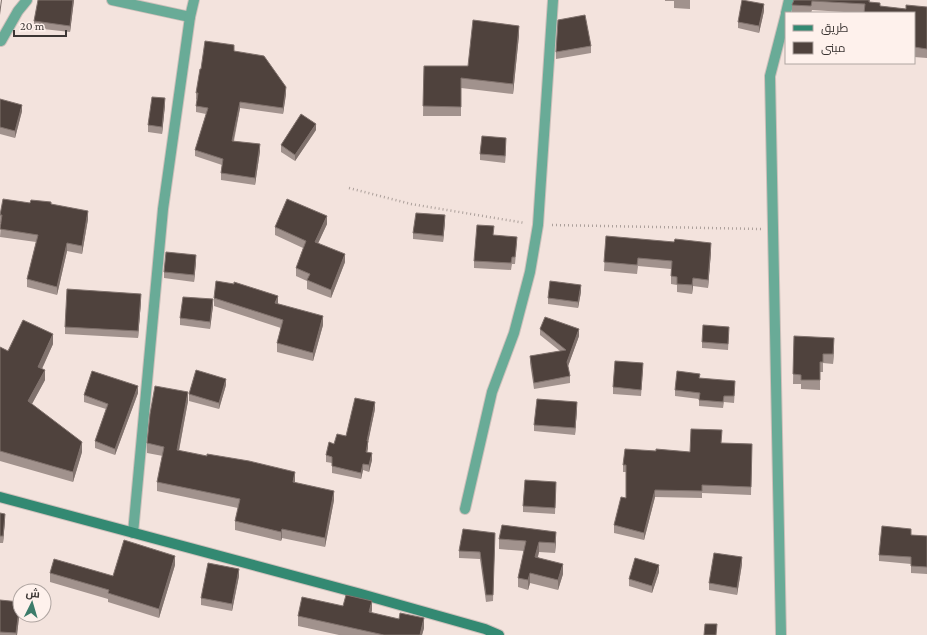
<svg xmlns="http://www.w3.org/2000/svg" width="927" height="635" viewBox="0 0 927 635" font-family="'Crimson Pro',Cairo,serif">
<rect width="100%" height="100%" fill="#f3e3dd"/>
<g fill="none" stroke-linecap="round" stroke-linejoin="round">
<defs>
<g id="street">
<polyline points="112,0 190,17"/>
<polyline points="786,13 789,0"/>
<polyline points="1,41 18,11 27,0"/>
<polyline points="465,509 492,392 514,333 530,272 538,225 553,0"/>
<polyline points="133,533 163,209 190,17 194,0"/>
<polyline points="781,635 770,76 786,14"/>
</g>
<polyline id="secondary" points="0,497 361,594 485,629 499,635"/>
</defs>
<use href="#street" stroke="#cec0bb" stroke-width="12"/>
<use href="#secondary" stroke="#cec0bb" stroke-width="12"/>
<g stroke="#aca09b" stroke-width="2.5" stroke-dasharray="1 3" stroke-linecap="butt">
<polyline points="349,188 411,204 525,223"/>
<polyline points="552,225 761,229"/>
</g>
<use href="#street" stroke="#69ab97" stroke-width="10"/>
<use href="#secondary" stroke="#338972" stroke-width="10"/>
</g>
<g fill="#a1928d">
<polygon points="74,0 70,32 34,28 34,21"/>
<polygon points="665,0 690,0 690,9 674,8 674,1 665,1"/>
<polygon points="794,0 870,0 870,2 880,6 906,9 927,7 927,58 914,57 914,13 860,13 812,10 811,13 792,13 792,5"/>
<polygon points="764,11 759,33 738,28 738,22"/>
<polygon points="519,35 513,94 461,88 461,116 423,116 424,66 468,66"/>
<polygon points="591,46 591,53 556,59 556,52"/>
<polygon points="234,51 286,94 283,114 240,108 234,141 260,151 255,185 221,180 221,173 222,165 195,156 195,150 206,114 196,112 196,106 197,100 196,99 196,93 201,69"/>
<polygon points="0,99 22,111 15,138 0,134"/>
<polygon points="165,105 162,134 148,132 148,125"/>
<polygon points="316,130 295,161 281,152 281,145"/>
<polygon points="506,144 505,163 480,160 480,154"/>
<polygon points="30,203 51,204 88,219 82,254 67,251 57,295 27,287 27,279 36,242 0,237 1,223 0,223 0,215"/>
<polygon points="445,222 443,242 413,239 413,233"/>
<polygon points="327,224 318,243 345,262 331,298 307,289 307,281 296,276 296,268 303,248 275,235 275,227"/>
<polygon points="494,235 517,243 515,264 512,264 511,270 474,268 474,261"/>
<polygon points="606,236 711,252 708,288 693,286 692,294 677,292 677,285 671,284 671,269 638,266 637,274 604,271"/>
<polygon points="196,262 194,282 164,278 164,272"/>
<polygon points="581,292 578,308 548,304 548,298"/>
<polygon points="214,298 278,304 323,325 313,361 277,352 277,343 281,328 214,306"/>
<polygon points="141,301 138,338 65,334 65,327"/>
<polygon points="213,306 210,329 180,325 180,318"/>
<polygon points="540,329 579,336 568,366 570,376 570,383 534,389 530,363 530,356 560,351 540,335"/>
<polygon points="729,333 728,350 702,348 702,342"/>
<polygon points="794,336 834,347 833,364 823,363 823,372 820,372 820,390 801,389 801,384 793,384"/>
<polygon points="53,344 42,369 45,380 32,404 82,452 73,482 0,461 0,347 8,351"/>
<polygon points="643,370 641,396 613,394 613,387"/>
<polygon points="700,378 735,388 734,403 724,402 723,408 699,406 699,399 675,396 675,390"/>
<polygon points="226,385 219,409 189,401 189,394"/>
<polygon points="138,393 115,455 95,448 95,441 106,409 84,402 84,395"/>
<polygon points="188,401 179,451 295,481 295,483 334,500 325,547 282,538 281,541 235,530 235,521 238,508 157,491 157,482 163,456 147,453 147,443"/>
<polygon points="375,409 368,441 368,448 367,452 372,460 369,472 363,470 361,479 332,473 332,463 326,462 326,455 334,444 346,436"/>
<polygon points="577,409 575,435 534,431 534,425"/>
<polygon points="722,443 752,444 751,495 702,493 702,498 655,497 644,540 614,533 614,525 626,498 626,472 623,472 623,465 656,451 690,452"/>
<polygon points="556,489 555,514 523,512 523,506"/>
<polygon points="0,513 5,520 3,543 0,543"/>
<polygon points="495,533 493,601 486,602 480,559 459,558 459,551"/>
<polygon points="911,535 927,536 927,574 911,573 911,564 879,561 879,555"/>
<polygon points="499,539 556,541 555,553 539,552 538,557 563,574 558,590 530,583 528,590 518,587 518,578 524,551 499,549"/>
<polygon points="742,564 737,595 709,590 709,583"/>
<polygon points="175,565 159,618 108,602 108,599 50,582 50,573 113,576"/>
<polygon points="659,572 652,593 629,586 629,579"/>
<polygon points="239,576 232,611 201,605 201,598"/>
<polygon points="0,600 20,608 17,635 0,635"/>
<polygon points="343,606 372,610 371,613 424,628 422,635 339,635 298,626 298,616"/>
</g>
<g fill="#80726d">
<polygon points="1,0 2,0 0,15 0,7"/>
<polygon points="73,0 74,0 70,32 70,26"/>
<polygon points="764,4 764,11 759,33 759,26"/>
<polygon points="519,26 519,35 513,94 513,84"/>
<polygon points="286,87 286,94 283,114 283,108"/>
<polygon points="165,98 165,105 162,134 162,127"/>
<polygon points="240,102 240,108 232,147 232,141"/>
<polygon points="22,105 22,111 15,138 15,131"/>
<polygon points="316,124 316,130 295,161 295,155"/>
<polygon points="506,138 506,144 505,163 505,156"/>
<polygon points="260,144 260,151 255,185 255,178"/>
<polygon points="88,211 88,219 82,254 82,246"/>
<polygon points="445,215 445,222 443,242 443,236"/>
<polygon points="327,216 327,224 315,250 315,242"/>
<polygon points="67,243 67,251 57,295 57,287"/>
<polygon points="711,243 711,252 708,288 708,280"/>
<polygon points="345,254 345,262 331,298 331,290"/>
<polygon points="196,255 196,262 194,282 194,275"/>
<polygon points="693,278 693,286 692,294 692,285"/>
<polygon points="581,285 581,292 578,308 578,302"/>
<polygon points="141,294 141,301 138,338 138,331"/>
<polygon points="278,296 278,305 275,303"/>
<polygon points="213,299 213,306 210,329 210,322"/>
<polygon points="323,316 323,325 313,361 313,353"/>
<polygon points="579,329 579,336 567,369 567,362"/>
<polygon points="53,334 53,344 38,377 38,367"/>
<polygon points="834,338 834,347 833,364 833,354"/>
<polygon points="45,370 45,380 28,411 28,401"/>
<polygon points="226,379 226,385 219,409 219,403"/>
<polygon points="138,386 138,393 115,455 115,449"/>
<polygon points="188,392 188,401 177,460 177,450"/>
<polygon points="375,402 375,409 368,443 368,441 368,448 366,458 367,441"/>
<polygon points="577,402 577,409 575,435 575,428"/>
<polygon points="82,442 82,452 73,482 73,472"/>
<polygon points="372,453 372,460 369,472 369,465"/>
<polygon points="363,464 363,470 361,479 361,473"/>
<polygon points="295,472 295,481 293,491 293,482"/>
<polygon points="655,490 655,497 644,540 644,533"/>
<polygon points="334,491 334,500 325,547 325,538"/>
<polygon points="5,514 5,520 3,543 3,536"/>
<polygon points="282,529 282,538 281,541 281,532"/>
<polygon points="556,532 556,541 555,553 555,543"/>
<polygon points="539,542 539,552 535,566 535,557"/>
<polygon points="175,556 175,565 159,618 159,609"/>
<polygon points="742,557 742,564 737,595 737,588"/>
<polygon points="563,564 563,574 558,590 558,580"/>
<polygon points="659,565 659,572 652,593 652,586"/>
<polygon points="239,569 239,576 232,611 232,604"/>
<polygon points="530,573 530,583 528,590 528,580"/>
<polygon points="372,601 372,610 369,622 369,612"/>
<polygon points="20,602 20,608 17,635 16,635"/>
<polygon points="424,618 424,628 422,635 420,635"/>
</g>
<g fill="#4f423d" stroke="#80726d">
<polygon points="38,0 73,0 70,26 34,21"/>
<polygon points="742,0 764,4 759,26 738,22"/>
<polygon points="794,0 869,0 869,2 880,3 880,6 906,9 906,5 927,7 927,49 914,47 914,13 864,13 865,4 812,1 811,6 792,5"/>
<polygon points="585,15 591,46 556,52 558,20"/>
<polygon points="473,20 519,26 513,84 461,78 461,107 423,106 424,66 468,66"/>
<polygon points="205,41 234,45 234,51 264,56 286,87 283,108 240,102 232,141 260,144 255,178 221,173 223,159 195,150 208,108 196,106 198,93 196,93 200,69 201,69"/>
<polygon points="152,97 165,98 162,127 148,125"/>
<polygon points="0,99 22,105 15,131 0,127"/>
<polygon points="301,114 316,124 295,155 281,145"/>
<polygon points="482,136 506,138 505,156 480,154"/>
<polygon points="3,199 30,203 31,200 51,202 51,204 88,211 82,246 67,243 57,287 27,279 38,235 0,229 2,215 0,215"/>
<polygon points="287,199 327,216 315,242 345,254 331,290 307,280 310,274 296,268 306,241 275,227"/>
<polygon points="416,213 445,215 443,236 413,233"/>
<polygon points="477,225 494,226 493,235 517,237 515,257 512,257 511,263 474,261"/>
<polygon points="606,236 674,242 675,239 711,243 708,280 693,278 692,285 677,284 677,277 671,276 672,261 638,258 637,265 604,262"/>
<polygon points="166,252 196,255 194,275 164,272"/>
<polygon points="216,281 234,284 234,282 278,296 275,303 323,316 313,353 277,343 283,320 214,298"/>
<polygon points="550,281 581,285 578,302 548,298"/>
<polygon points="67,289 141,294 138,331 65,327"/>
<polygon points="183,297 213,299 210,322 180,318"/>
<polygon points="545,317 579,329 567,362 570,376 534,383 530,356 566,350 540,329"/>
<polygon points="23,320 53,334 38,367 45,370 28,401 82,442 73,472 0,451 0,347 8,351"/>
<polygon points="703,325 729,327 728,344 702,342"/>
<polygon points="794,336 834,338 833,354 823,354 823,362 820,362 820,380 801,380 801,375 793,374"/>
<polygon points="615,361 643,363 641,390 613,387"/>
<polygon points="196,370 226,379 219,403 189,394"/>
<polygon points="92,371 138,386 115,449 95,441 108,404 84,395"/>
<polygon points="677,371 700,374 699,378 735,381 734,396 724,396 723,402 699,400 700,393 675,390"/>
<polygon points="155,386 188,392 177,450 207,456 207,454 249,461 295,472 293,482 334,491 325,538 282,529 281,532 235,521 240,499 157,482 164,447 147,443 150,414"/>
<polygon points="355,398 375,402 367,441 368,441 366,452 372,453 369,465 363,464 361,473 332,466 332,457 326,455 329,442 334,444 337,434 346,436"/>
<polygon points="537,399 577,402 575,428 534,425"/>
<polygon points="691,429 722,430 721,443 752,444 751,487 702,485 702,491 655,490 644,533 614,525 621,497 626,498 626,465 623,465 625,449 656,451 656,449 690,452"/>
<polygon points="525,480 556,482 555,508 523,506"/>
<polygon points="0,513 5,514 3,536 0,536"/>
<polygon points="502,525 556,532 555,543 539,542 535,557 563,564 558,580 530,573 528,580 518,578 526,541 499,539"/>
<polygon points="882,526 911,529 911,535 927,536 927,567 911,566 911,557 879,555"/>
<polygon points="463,529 495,533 493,595 486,595 480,552 459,551"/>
<polygon points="124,540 175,556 159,609 108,593 109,590 50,573 54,559 113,576"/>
<polygon points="714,553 742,557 737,588 709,583"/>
<polygon points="635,558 659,565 652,586 629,579"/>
<polygon points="208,563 239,569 232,604 201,598"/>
<polygon points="346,595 372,601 369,612 399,619 400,613 424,618 420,635 384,635 298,616 302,597 343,606"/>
<polygon points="0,600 20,602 16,633 0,632"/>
<polygon points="705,624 717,624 716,635 704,635"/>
</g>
<rect x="785" y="12" width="130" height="52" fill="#fef1ec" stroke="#b0a6a2"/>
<rect x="793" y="25" width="20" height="6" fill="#338972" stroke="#b0a6a2"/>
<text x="821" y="32" font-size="12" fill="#3c3634">طريق</text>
<rect x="793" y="42" width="20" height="12" fill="#4f423d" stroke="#b0a6a2"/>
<text x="821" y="52" font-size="12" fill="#3c3634">مبنى</text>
<g transform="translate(32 603) rotate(5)"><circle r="19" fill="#fef1ec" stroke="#b0a6a2"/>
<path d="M0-3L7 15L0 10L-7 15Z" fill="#3d7c6a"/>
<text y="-6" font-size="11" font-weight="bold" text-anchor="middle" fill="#3c3634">ش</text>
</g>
<path d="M14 30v6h52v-6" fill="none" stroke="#3c3634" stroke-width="2"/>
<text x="20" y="30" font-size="12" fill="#3c3634" stroke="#fef1ec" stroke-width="3" paint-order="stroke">20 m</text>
</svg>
